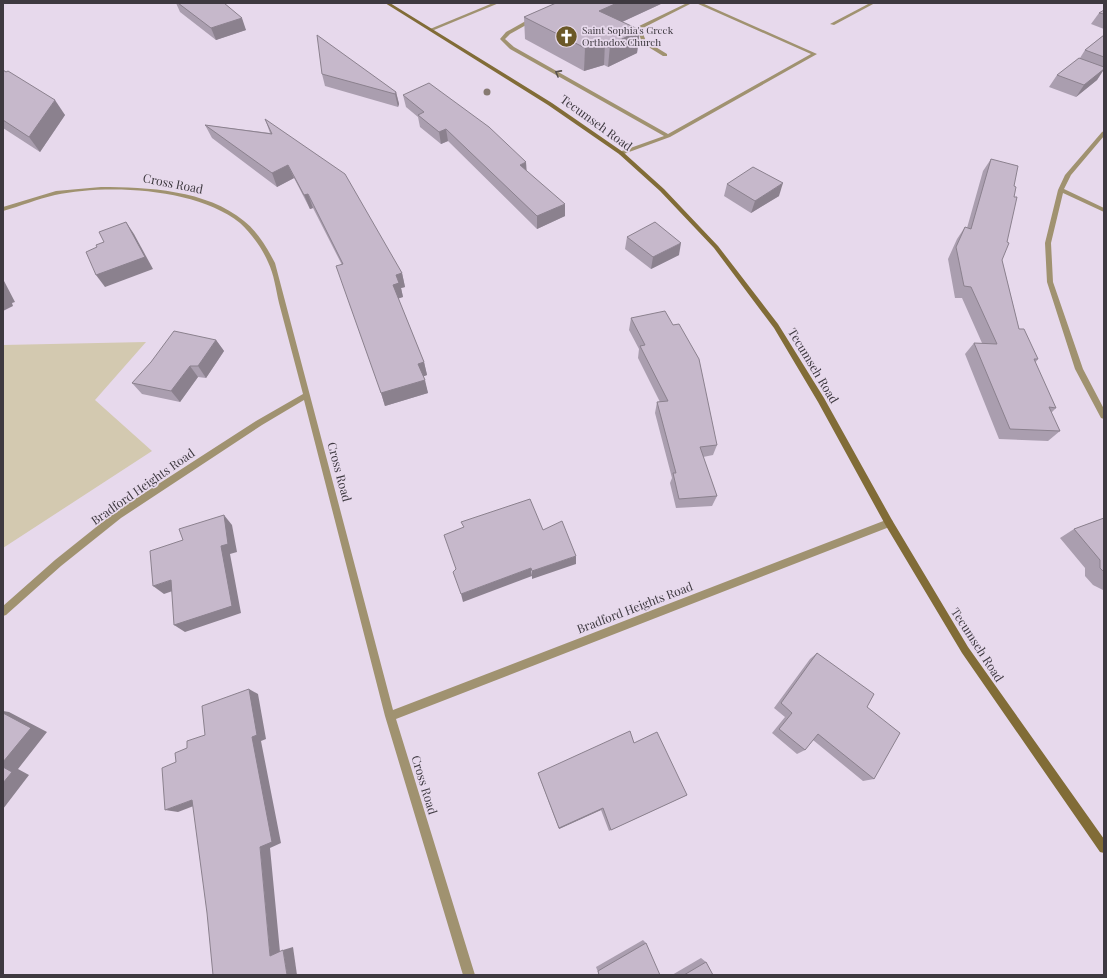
<svg xmlns="http://www.w3.org/2000/svg" width="1107" height="978" viewBox="0 0 1107 978" font-family="'Playfair Display',serif">
<rect width="100%" height="100%" fill="#e7d9ec"/>
<polygon fill="#d3c9b0" points="146,342 95,400 152,451 3,548 3,345"/>
<g fill="none" stroke-linecap="round" stroke-linejoin="round">
<g fill="#a09270" fill-rule="evenodd">
<polygon points="687,3 692,3 641,29 646,41 667,54 667,56 663,56 642,43 637,27"/>
<polygon points="696,3 702,3 817,54 670,137 621,155 619,154 619,152 664,136 510,49 500,39 506,32 531,18 535,18 535,20 510,34 505,39 514,47 668,134 811,54"/>
</g>
<g fill="#a09270" fill-rule="evenodd">
<polygon points="493,3 499,3 434,30 430,29"/>
<polygon points="870,3 875,3 834,25 830,24"/>
<polygon points="1104,131 1104,136 1071,175 1064,189 1104,208 1104,212 1063,193 1051,243 1053,282 1083,369 1104,409 1104,419 1101,418 1075,369 1047,282 1045,243 1058,190 1065,175 1102,132"/>
<path d="M101 187C147 187 207 190 244 221 258 232 267 248 275 263L393 710 886 520 889 519 892 520 893 523 892 526 396 719 475 975H463L385 716 304 400 262 425 121 518 61 566 6 615 3 616V606L55 560 115 512 256 421 303 394C295 364 287 333 279 303 276 290 274 274 268 262 262 248 251 233 240 223 196 188 108 184 55 195 37 199 21 206 3 211V207L56 191Z"/>
</g>
<polygon fill="#816c37" fill-rule="evenodd" points="385,3 390,3 552,103 623,152 664,189 718,246 778,324 824,398 892,520 968,647 1104,839 1104,853 1100,852 962,653 886,526 818,402 774,328 714,248 660,191 619,154 548,105"/>
</g>
<circle fill="#877a72" cx="487" cy="92" r="3.5"/>
<g fill="#aa9eaf">
<polygon points="176,3 224,3 246,30 216,40 180,12"/>
<polygon points="552,3 663,3 622,22 640,30 637,53 608,67 604,65 584,71 525,39 524,17 552,5"/>
<polygon points="1104,10 1104,29 1091,24 1099,13"/>
<polygon points="1104,35 1104,72 1103,71 1097,80 1076,97 1049,87 1057,75 1080,58 1085,50"/>
<polygon points="3,70 65,115 40,152 3,128"/>
<polygon points="322,74 396,92 399,104 398,107 325,86"/>
<polygon points="403,95 527,171 565,216 537,229 448,141 441,144 420,127 418,117 406,107"/>
<polygon points="265,119 402,273 405,287 401,288 403,297 398,298 424,362 427,375 423,376 428,393 385,406 381,393 342,265 313,208 310,209 294,178 277,187 212,138 205,125 270,133"/>
<polygon points="991,159 1014,186 1014,197 1002,260 1019,329 1038,359 1035,363 1056,408 1051,413 1060,431 1048,441 999,439 965,354 974,343 982,343 962,298 955,298 948,259 957,239 965,227 967,228 983,171"/>
<polygon points="727,184 779,196 751,213 724,196"/>
<polygon points="627,237 679,255 651,269 625,249"/>
<polygon points="631,318 717,445 713,455 703,457 717,496 712,506 676,508 670,483 672,478 655,413 657,402 660,402 638,358 639,349 629,330"/>
<polygon points="216,340 224,351 206,378 198,377 180,402 142,394 132,383"/>
<polygon points="1104,518 1104,591 1103,590 1093,585 1085,576 1085,568 1060,538 1074,529"/>
<polygon points="817,653 867,707 874,779 863,781 813,740 805,750 797,754 772,733 785,717 774,708 810,659"/>
<polygon points="634,743 687,795 609,831 601,810 559,829 539,776 538,773"/>
<polygon points="643,940 646,943 599,975 596,967"/>
<polygon points="701,958 706,962 713,975 672,975"/>
</g>
<g fill="#8b818e">
<polygon points="617,3 663,3 598,33 599,11"/>
<polygon points="242,18 246,30 216,40 211,28"/>
<polygon points="640,30 637,53 608,67 610,45"/>
<polygon points="605,42 604,65 584,71 585,48"/>
<polygon points="1104,69 1097,80 1076,97 1084,85"/>
<polygon points="396,92 399,104 398,107 395,94"/>
<polygon points="55,100 65,115 40,152 29,137"/>
<polygon points="446,129 448,141 441,144 439,132"/>
<polygon points="526,162 527,175 520,165"/>
<polygon points="288,165 294,178 277,187 272,173"/>
<polygon points="783,183 779,196 751,213 755,201"/>
<polygon points="308,194 313,208 310,209 304,195"/>
<polygon points="565,204 565,216 537,229 537,216"/>
<polygon points="126,222 134,234 153,269 105,287 96,275"/>
<polygon points="681,243 679,255 651,269 653,257"/>
<polygon points="402,273 405,287 401,288 403,297 397,299 393,285 396,275"/>
<polygon points="3,279 15,302 12,303 13,306 3,311"/>
<polygon points="216,340 224,351 206,378 198,366"/>
<polygon points="424,362 427,375 422,377 418,364"/>
<polygon points="190,366 198,377 180,402 171,391"/>
<polygon points="425,380 428,393 385,406 381,393"/>
<polygon points="224,515 232,525 237,552 230,554 241,613 185,632 174,625 221,546"/>
<polygon points="576,556 576,564 532,579 532,571"/>
<polygon points="531,568 532,576 463,602 461,594"/>
<polygon points="171,580 181,588 164,594 153,586"/>
<polygon points="249,689 258,694 266,739 261,741 281,843 270,848 280,952 270,956 260,847 252,737"/>
<polygon points="3,711 9,712 47,732 18,769 29,775 3,809"/>
<polygon points="192,800 204,802 178,812 165,810"/>
<polygon points="603,808 601,810 559,829 559,828"/>
<polygon points="293,947 297,975 287,975 283,950"/>
</g>
<g fill="#c6b8cb" stroke="#8b818e">
<polygon points="178,3 224,3 242,18 211,28"/>
<polygon points="556,3 617,3 599,11 640,30 610,45 605,42 585,48 524,17"/>
<polygon points="1104,10 1104,14 1099,13"/>
<polygon points="317,35 396,92 395,94 322,74"/>
<polygon points="1104,35 1104,57 1085,50"/>
<polygon points="1079,58 1104,67 1104,69 1084,85 1057,75"/>
<polygon points="3,70 6,72 8,71 55,100 29,137 3,120"/>
<polygon points="429,83 489,127 526,162 520,165 565,204 537,216 446,129 439,132 418,115 424,112 403,95"/>
<polygon points="265,119 345,174 402,273 396,275 399,283 393,285 424,362 418,364 425,380 381,393 336,266 343,264 308,194 304,195 288,165 272,173 205,125 272,134"/>
<polygon points="991,159 1018,166 1014,186 1016,187 1014,197 1017,197 1007,242 1009,243 1002,260 1019,329 1024,329 1038,359 1034,359 1056,408 1049,407 1060,431 1010,429 974,343 997,344 971,287 964,286 956,247 965,227 971,229"/>
<polygon points="753,167 783,183 755,201 727,184"/>
<polygon points="126,222 145,257 96,275 86,252 97,247 96,245 104,242 99,232"/>
<polygon points="655,222 681,243 653,257 627,237"/>
<polygon points="665,311 673,325 679,324 699,359 717,445 700,447 717,496 679,499 673,473 676,473 657,402 668,401 640,346 645,345 631,318"/>
<polygon points="174,331 216,340 198,366 190,366 171,391 132,383 151,362"/>
<polygon points="530,499 543,530 562,521 576,556 532,571 531,568 461,594 453,572 456,569 444,535 464,527 461,522"/>
<polygon points="224,515 228,544 221,546 232,606 174,625 171,580 153,586 150,551 183,540 179,529"/>
<polygon points="1104,518 1104,572 1100,568 1100,560 1074,529"/>
<polygon points="817,653 874,694 867,707 900,733 874,779 818,734 805,750 779,729 792,713 781,703"/>
<polygon points="249,689 257,735 252,737 272,842 260,847 270,956 283,950 287,975 213,975 207,913 192,800 165,810 162,768 176,762 175,753 187,748 187,741 205,735 202,706"/>
<polygon points="3,713 31,728 3,762"/>
<polygon points="630,731 634,743 657,732 687,795 611,830 603,808 559,828 538,773"/>
<polygon points="3,767 12,772 3,783"/>
<polygon points="646,943 660,975 599,975 598,971"/>
<polygon points="706,962 713,975 684,975"/>
</g>
<defs><path id="oneway-chevron" d="M-2-3.5L2.5 0L-2 3.5" fill="none" stroke-width="1.6" stroke-linecap="round" stroke-linejoin="round"/></defs>
<use stroke="#564f4c" href="#oneway-chevron" transform="translate(558 73) rotate(-151)"/>
<defs>
<symbol id="church-disc" viewBox="-11 -11 22 22"><circle r="9.5" fill="#6b5827" stroke="#e7d9ec"/><path d="M-1.2-6h2.4v3.5h3.3v2.4h-3.3V6h-2.4V-.1h-3.3v-2.4h3.3Z" fill="#fff"/></symbol>
</defs>
<g fill-rule="evenodd">
<use href="#church-disc" x="554" y="24" width="25" height="25"/>
</g>
<g text-anchor="middle" stroke-width="3.5" stroke-linejoin="round" paint-order="stroke">
<g font-size="10" fill="#3e3940" stroke="#e7d9ec" text-anchor="start">
<text x="582" y="34">Saint Sophia's Greek<tspan x="582" dy="12">Orthodox Church</tspan></text>
</g>
<g font-size="12" fill="#3e3940" stroke="#e7d9ec">
<text transform="translate(596 123) rotate(36)" y="4">Tecumseh Road</text>
<text transform="translate(173 184) rotate(11)" y="4">Cross Road</text>
<text transform="translate(813 366) rotate(59)" y="4">Tecumseh Road</text>
<text transform="translate(339 472) rotate(75)" y="4">Cross Road</text>
<text transform="translate(143 487) rotate(-35)" y="4">Bradford Heights Road</text>
<text transform="translate(635 608) rotate(-21)" y="4">Bradford Heights Road</text>
<text transform="translate(977 645) rotate(57)" y="4">Tecumseh Road</text>
<text transform="translate(424 785) rotate(73)" y="4">Cross Road</text>
</g>
</g>
<rect width="1107" height="978" fill="none" stroke="#3e3940" stroke-width="8"/>
</svg>
